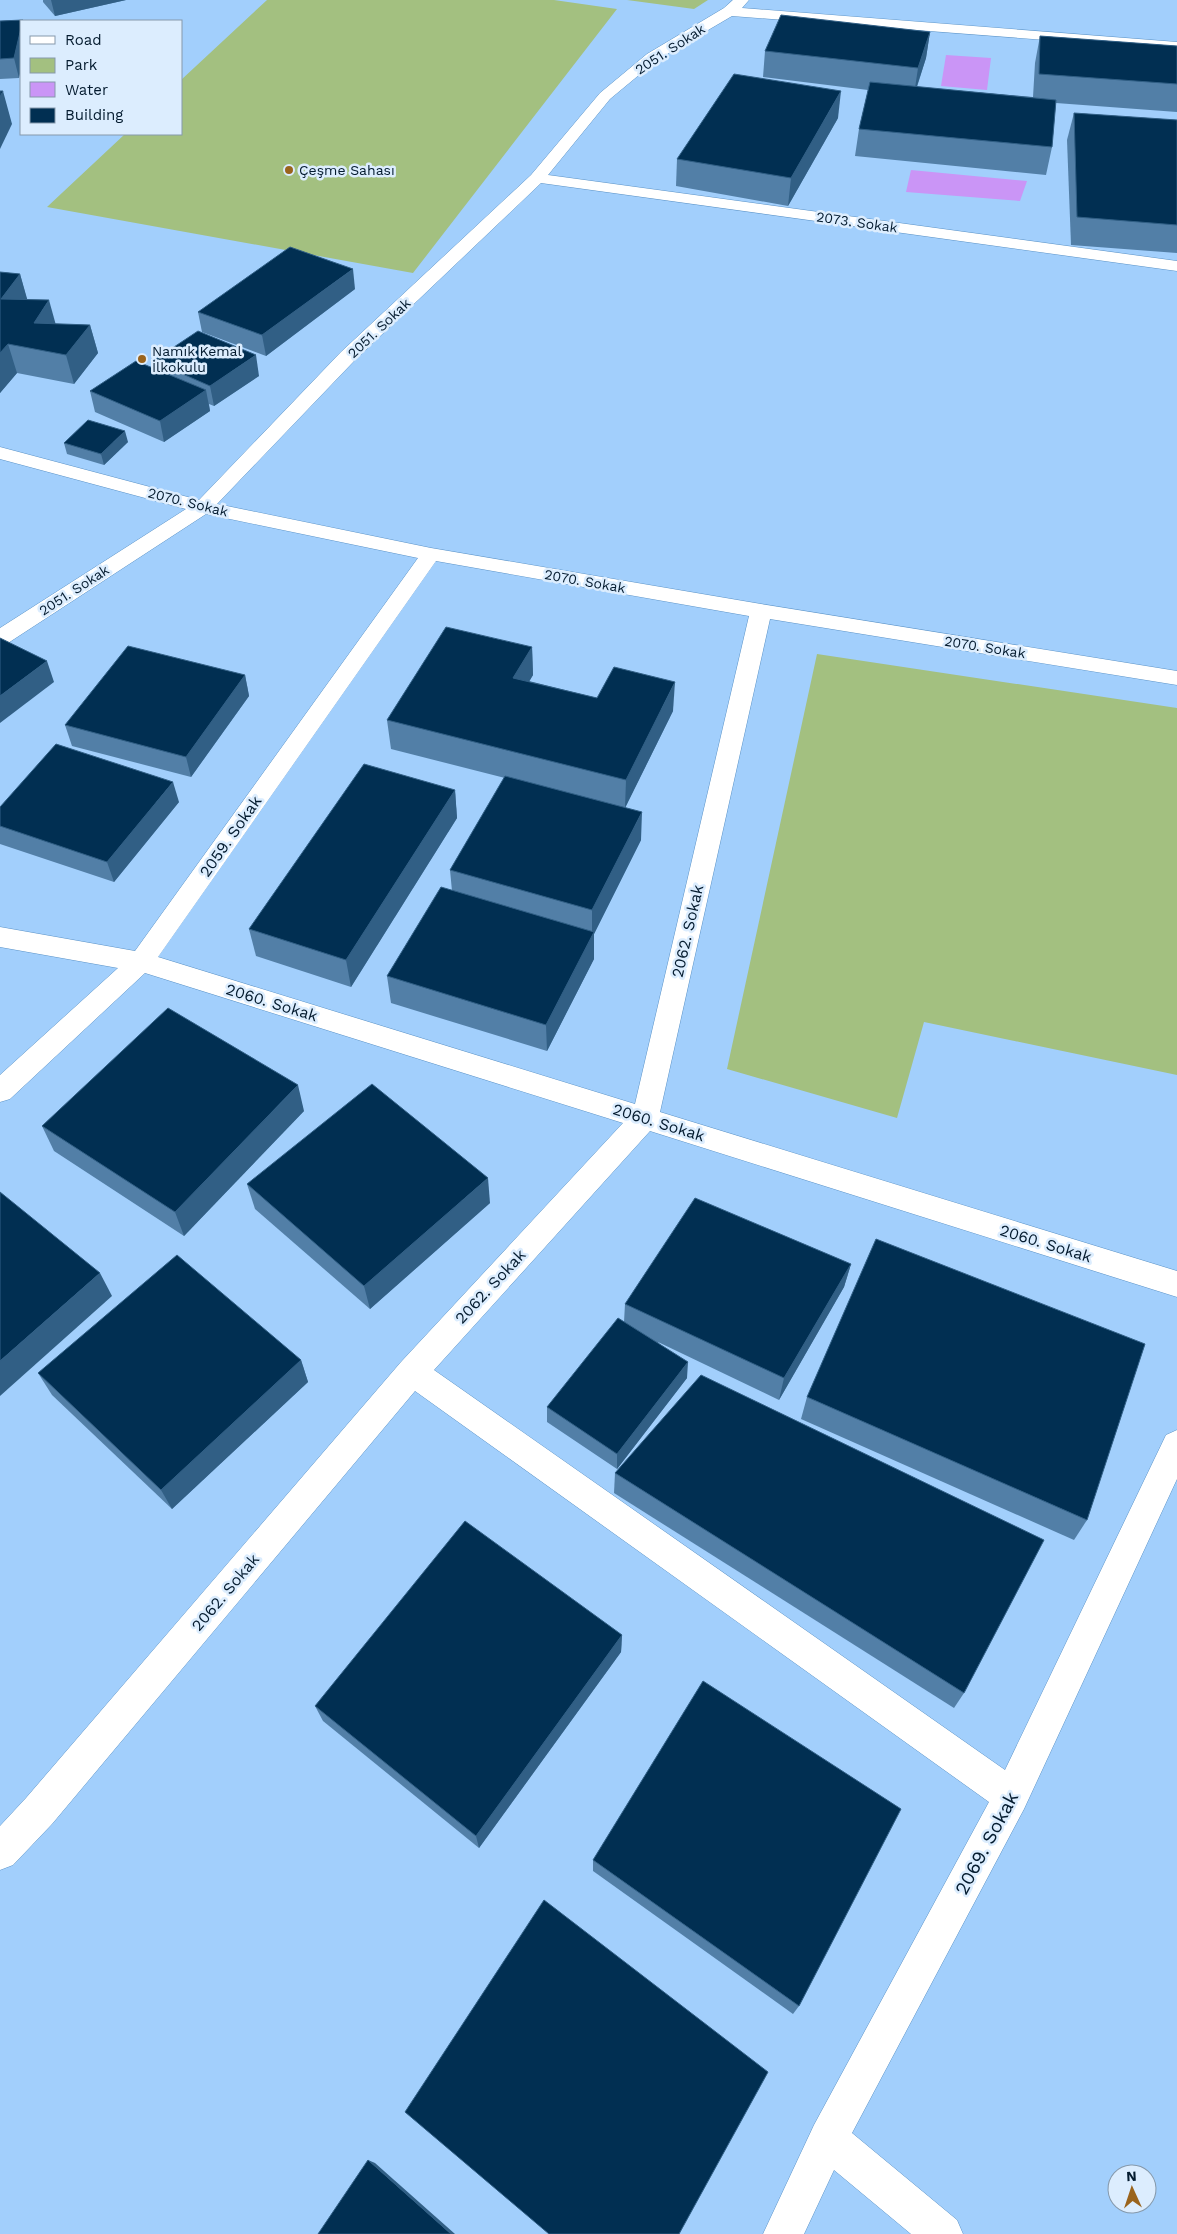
<svg xmlns="http://www.w3.org/2000/svg" width="1177" height="2234" viewBox="0 0 1177 2234" font-family="'Work Sans',sans-serif">
<rect width="100%" height="100%" fill="#a2cffc"/>
<g fill="#a3c080">
<polygon points="267,0 554,0 617,9 413,273 47,207 125,134 181,134 181,80"/>
<polygon points="627,0 708,0 694,9"/>
<polygon points="817,654 1177,708 1177,1075 924,1022 897,1118 727,1069"/>
</g>
<g fill="#ca95f6">
<polygon points="946,55 991,58 987,90 941,86"/>
<polygon points="911,170 1027,181 1020,201 906,192"/>
</g>
<g fill="none" stroke-linecap="round" stroke-linejoin="round">
<defs>
<path id="street" d="M733 0H749L742 8 1177 42V50L732 16 657 60 610 99 548 175 1177 261V271L541 183 355 360 217 504 431 548 761 604 1177 671V685L770 619 660 1112 1177 1271V1297L650 1131 434 1370 1005 1770 1166 1435 1177 1430V1479L1024 1809 852 2133 957 2220 963 2234H911L834 2170 804 2234H763L814 2125 989 1802 415 1391 52 1824 13 1865 0 1870V1826L26 1798 401 1362 623 1123 145 973 10 1099 0 1102V1075L118 968 0 947V927L135 951 418 558 206 514 8 643 0 645V628L186 509 0 459V447L199 500 341 352 531 175 600 93 647 54 724 8ZM436 561 749 616 635 1104 158 957Z"/>
</defs>
<use href="#street" stroke="#5a92c6" stroke-width="1"/>
<use href="#street" fill="#fff" fill-rule="evenodd"/>
</g>
<g fill="#527fa7">
<polygon points="43,0 126,0 55,16 43,2"/>
<polygon points="23,20 19,78 0,79 0,21"/>
<polygon points="930,32 926,58 917,87 1033,97 1035,63 1040,36 1177,46 1177,112 1056,103 1052,147 1046,175 855,156 859,129 868,90 763,77 765,51"/>
<polygon points="1074,113 1177,120 1177,253 1071,245 1067,140"/>
<polygon points="838,118 788,206 676,186 677,159"/>
<polygon points="0,272 20,274 27,300 55,324 90,325 98,353 74,384 17,373 0,393"/>
<polygon points="355,289 266,356 202,332 198,312"/>
<polygon points="153,361 259,376 214,406 209,404 210,411 164,442 95,412 90,391 154,369"/>
<polygon points="128,442 104,465 67,454 64,443"/>
<polygon points="532,647 533,675 529,681 597,698 673,711 625,808 641,840 594,934 594,959 547,1051 391,1003 387,976 452,891 450,870 505,778 391,749 387,720"/>
<polygon points="245,675 249,696 191,777 72,746 65,725"/>
<polygon points="455,790 457,818 351,987 256,956 249,929"/>
<polygon points="179,802 114,882 0,844 0,807"/>
<polygon points="304,1111 184,1236 54,1151 42,1126"/>
<polygon points="247,1184 490,1203 370,1309 255,1209"/>
<polygon points="851,1264 844,1287 779,1400 658,1342 687,1378 617,1469 547,1422 547,1407 624,1322 625,1304"/>
<polygon points="301,1360 308,1382 172,1509 52,1395 38,1373"/>
<polygon points="807,1397 1087,1520 1074,1540 801,1419"/>
<polygon points="615,1473 964,1693 954,1708 614,1493"/>
<polygon points="622,1635 621,1652 479,1848 323,1721 315,1706"/>
<polygon points="593,1860 799,2006 793,2014 593,1871"/>
</g>
<g fill="#315f85">
<polygon points="51,0 126,0 55,16"/>
<polygon points="21,28 21,69 19,78 14,58"/>
<polygon points="930,32 926,58 914,95 918,68"/>
<polygon points="3,91 12,124 0,149 0,97"/>
<polygon points="841,91 838,118 788,206 791,178"/>
<polygon points="353,269 355,289 266,356 262,335"/>
<polygon points="20,274 28,302 1,299"/>
<polygon points="49,300 57,329 34,323"/>
<polygon points="90,325 98,353 74,384 66,355"/>
<polygon points="8,344 17,373 0,393 0,353"/>
<polygon points="256,355 259,376 214,406 210,386"/>
<polygon points="206,390 210,411 164,442 160,421"/>
<polygon points="125,431 128,442 104,465 101,454"/>
<polygon points="532,647 533,675 515,706 513,678"/>
<polygon points="47,661 54,682 0,723 0,696"/>
<polygon points="245,675 249,696 191,777 186,757"/>
<polygon points="675,682 673,711 625,808 626,780"/>
<polygon points="173,782 179,802 114,882 107,862"/>
<polygon points="455,790 457,818 351,987 346,960"/>
<polygon points="642,812 641,840 594,934 594,959 547,1051 546,1025 592,935 592,910"/>
<polygon points="298,1085 304,1111 184,1236 175,1212"/>
<polygon points="488,1178 490,1203 370,1309 364,1286"/>
<polygon points="851,1264 844,1287 779,1400 784,1378"/>
<polygon points="100,1273 112,1296 0,1396 0,1361"/>
<polygon points="301,1360 308,1382 172,1509 161,1490"/>
<polygon points="688,1362 687,1378 617,1469 617,1454"/>
<polygon points="622,1635 621,1652 479,1848 476,1836"/>
<polygon points="368,2160 375,2163 455,2234 451,2234"/>
</g>
<g fill="#012f52" stroke="#315f85">
<polygon points="781,15 930,32 918,68 765,51"/>
<polygon points="23,20 23,21 21,21 21,28 14,58 0,59 0,21"/>
<polygon points="1040,36 1177,46 1177,84 1039,74"/>
<polygon points="734,74 841,91 791,178 677,159"/>
<polygon points="870,82 1056,100 1052,147 859,129"/>
<polygon points="0,91 3,91 0,97"/>
<polygon points="1074,113 1177,120 1177,225 1077,217"/>
<polygon points="290,247 353,269 262,335 198,312"/>
<polygon points="0,272 20,274 1,299 49,300 34,323 90,325 66,355 8,344 0,353"/>
<polygon points="198,331 256,355 210,386 153,361"/>
<polygon points="136,361 206,390 160,421 90,391"/>
<polygon points="88,420 125,431 101,454 64,443"/>
<polygon points="446,627 532,647 513,678 597,698 614,667 675,682 626,780 387,720"/>
<polygon points="0,638 47,661 0,696"/>
<polygon points="128,646 245,675 186,757 65,725"/>
<polygon points="56,744 173,782 107,862 0,826 0,807"/>
<polygon points="364,764 455,790 346,960 249,929"/>
<polygon points="505,776 642,812 592,910 450,870"/>
<polygon points="441,887 594,932 546,1025 387,976"/>
<polygon points="168,1008 298,1085 175,1212 42,1126"/>
<polygon points="372,1084 488,1178 364,1286 247,1184"/>
<polygon points="0,1192 100,1273 0,1361"/>
<polygon points="695,1198 851,1264 784,1378 625,1304"/>
<polygon points="876,1239 1145,1344 1087,1520 807,1397"/>
<polygon points="177,1255 301,1360 161,1490 38,1373"/>
<polygon points="618,1318 688,1362 617,1454 547,1407"/>
<polygon points="701,1375 1044,1540 964,1693 615,1473"/>
<polygon points="465,1521 622,1635 476,1836 315,1706"/>
<polygon points="703,1681 901,1809 799,2006 593,1860"/>
<polygon points="544,1900 768,2072 679,2234 549,2234 405,2112"/>
<polygon points="368,2160 451,2234 318,2234"/>
</g>
<g fill="#9a641d" stroke="#dcedfe" stroke-width="2">
<circle cx="289" cy="170" r="5"/>
<circle cx="142" cy="359" r="5"/>
</g>
<g text-anchor="middle" stroke-width="5" stroke-linejoin="round" paint-order="stroke">
<g font-size="14" fill="#041b2f" stroke="#dcedfe">
<text transform="translate(670 49) rotate(-33)" y="5">2051. Sokak</text>
<text transform="translate(857 222) rotate(8)" y="5">2073. Sokak</text>
<text transform="translate(379 328) rotate(-43)" y="5">2051. Sokak</text>
<text transform="translate(188 502) rotate(14)" y="5">2070. Sokak</text>
<text transform="translate(585 581) rotate(10)" y="5">2070. Sokak</text>
<text transform="translate(74 590) rotate(-33)" y="5">2051. Sokak</text>
<text transform="translate(985 647) rotate(9)" y="5">2070. Sokak</text>
</g>
<g font-size="14" fill="#041b2f" stroke="#dcedfe" text-anchor="start">
<text x="299" y="175">Çeşme Sahası</text>
<text x="152" y="356">Namık Kemal<tspan x="152" dy="16">İlkokulu</tspan></text>
</g>
<g font-size="16" fill="#041b2f" stroke="#dcedfe">
<text transform="translate(230 836) rotate(-55)" y="6">2059. Sokak</text>
<text transform="translate(687 931) rotate(-77)" y="6">2062. Sokak</text>
<text transform="translate(272 1002) rotate(17)" y="6">2060. Sokak</text>
<text transform="translate(659 1122) rotate(17)" y="6">2060. Sokak</text>
<text transform="translate(1046 1243) rotate(17)" y="6">2060. Sokak</text>
<text transform="translate(490 1286) rotate(-47)" y="6">2062. Sokak</text>
<text transform="translate(225 1592) rotate(-50)" y="6">2062. Sokak</text>
</g>
<g font-size="19" fill="#041b2f" stroke="#dcedfe">
<text transform="translate(986 1843) rotate(-62)" y="7">2069. Sokak</text>
</g>
</g>
<rect x="20" y="20" width="162" height="115" fill="#dcedfe" stroke="#8699ab"/>
<rect x="30" y="36" width="25" height="8" fill="#ffffff" stroke="#8699ab"/>
<text x="65" y="45" font-size="15" fill="#041b2f">Road</text>
<rect x="30" y="58" width="25" height="15" fill="#a3c080" stroke="#8699ab"/>
<text x="65" y="70" font-size="15" fill="#041b2f">Park</text>
<rect x="30" y="82" width="25" height="15" fill="#ca95f6" stroke="#8699ab"/>
<text x="65" y="95" font-size="15" fill="#041b2f">Water</text>
<rect x="30" y="108" width="25" height="15" fill="#012f52" stroke="#8699ab"/>
<text x="65" y="120" font-size="15" fill="#041b2f">Building</text>
<g transform="translate(1132 2189) rotate(357)"><circle r="24" fill="#dcedfe" stroke="#8699ab"/>
<path d="M0-4L9 19L0 12L-9 19Z" fill="#9a641d"/>
<text y="-8" font-size="14" font-weight="bold" text-anchor="middle" fill="#041b2f">N</text>
</g>
</svg>
